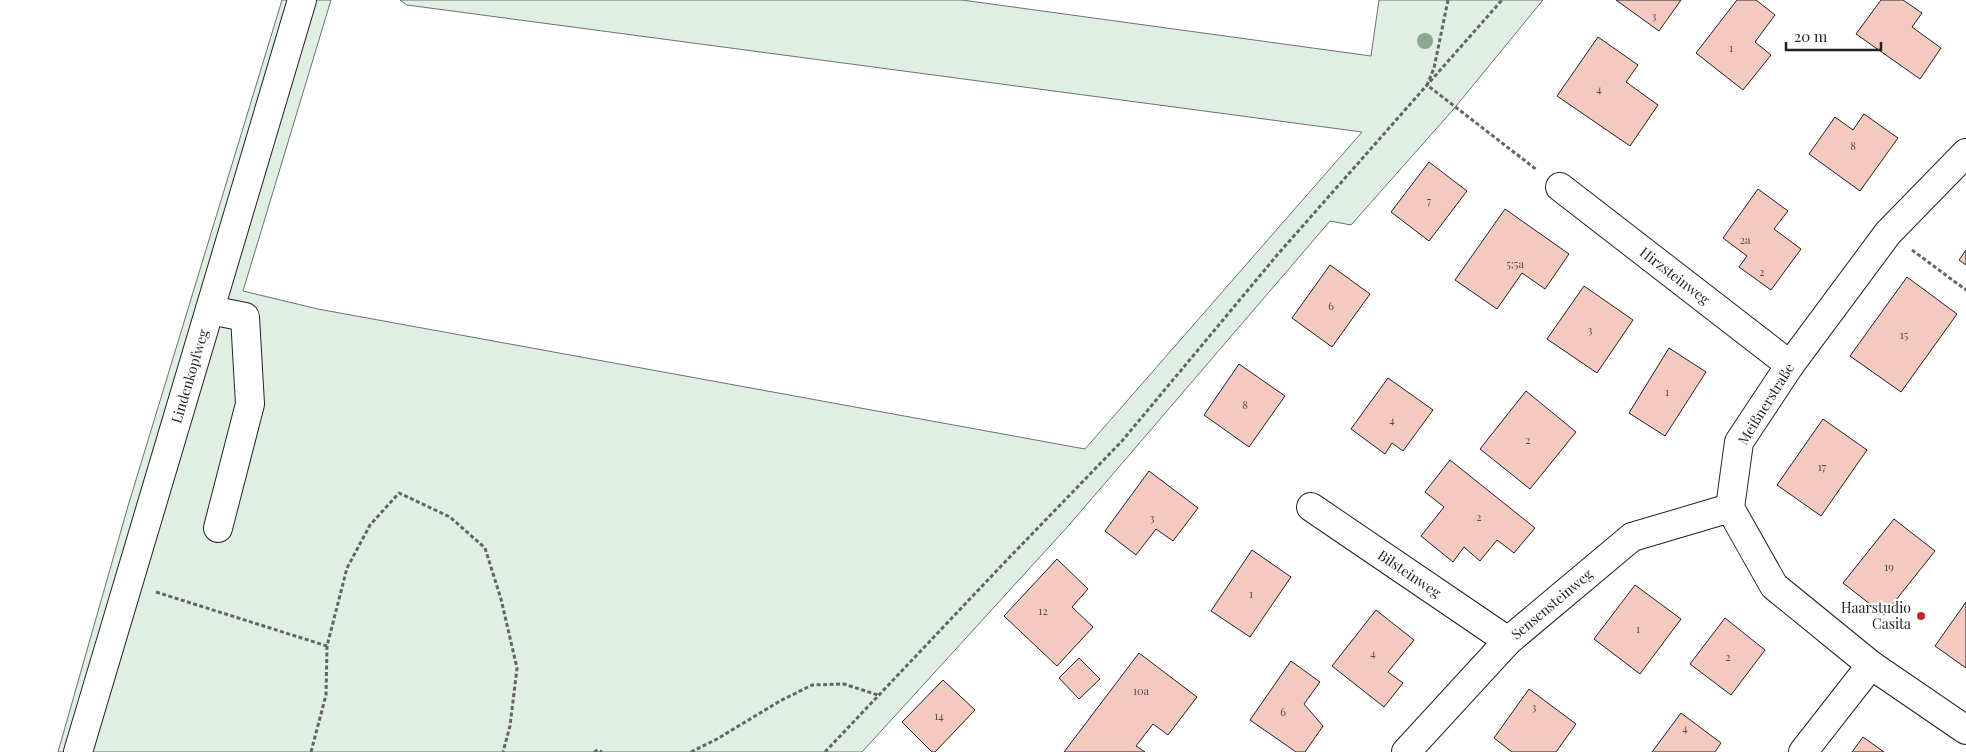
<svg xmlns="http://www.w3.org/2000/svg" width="1966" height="752" viewBox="0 0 1966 752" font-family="'Playfair Display',serif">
<rect width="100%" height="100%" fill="#fff"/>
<polygon fill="#e0efe3" stroke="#6f6f6f" points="282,0 331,0 243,291 318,309 1085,449 1362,132 407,5 400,0 962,0 1371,56 1379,0 1543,0 1452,111 1351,225 1330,221 1070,524 862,752 58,752 128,506"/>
<g fill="#f3c9c0" stroke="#222">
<polygon points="1616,0 1681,0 1659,31"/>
<polygon points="1737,0 1756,0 1775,15 1755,42 1771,55 1743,90 1696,53"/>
<polygon points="1881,0 1903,0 1922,13 1912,27 1941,48 1920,79 1856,34"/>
<polygon points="1598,37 1638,65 1626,82 1658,105 1630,146 1557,96"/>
<polygon points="1864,114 1898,138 1860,191 1809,154 1835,117 1853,130"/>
<polygon points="1429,162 1467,191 1429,241 1391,212"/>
<polygon points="1758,189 1788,211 1774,229 1801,249 1771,290 1739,267 1747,256 1723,238"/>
<polygon points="1505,209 1569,254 1545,289 1522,273 1497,309 1455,280"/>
<polygon points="1966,250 1966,265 1959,260"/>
<polygon points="1330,265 1370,294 1332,347 1292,318"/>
<polygon points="1907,277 1957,314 1901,392 1850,356"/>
<polygon points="1584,286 1633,320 1597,373 1547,339"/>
<polygon points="1669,348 1706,372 1665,436 1629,413"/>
<polygon points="1239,364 1285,396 1249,447 1204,415"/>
<polygon points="1388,378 1433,410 1403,451 1392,443 1385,454 1351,429"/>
<polygon points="1526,391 1576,432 1530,489 1480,449"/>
<polygon points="1823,419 1867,450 1821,516 1777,485"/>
<polygon points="1450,460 1535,528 1514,553 1497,540 1480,561 1464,547 1453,562 1421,536 1444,507 1425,492"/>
<polygon points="1149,471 1198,508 1173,541 1156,529 1136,555 1105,531"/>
<polygon points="1894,519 1935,551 1884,615 1843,583"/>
<polygon points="1252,550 1291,577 1250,637 1211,611"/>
<polygon points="1057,559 1088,589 1072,607 1093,627 1057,666 1004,616"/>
<polygon points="1635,585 1681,619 1640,674 1594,639"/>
<polygon points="1966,602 1966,668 1935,646"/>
<polygon points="1376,610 1414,640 1388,672 1403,683 1384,707 1332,666"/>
<polygon points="1725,618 1765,650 1731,695 1690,664"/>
<polygon points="1139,653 1197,697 1168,735 1153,724 1136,746 1145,752 1064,752"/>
<polygon points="1079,658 1100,679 1079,699 1059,678"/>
<polygon points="1291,661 1320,682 1304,704 1323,726 1305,752 1296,752 1250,720"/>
<polygon points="943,680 975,710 935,752 932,752 902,722"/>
<polygon points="1529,689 1576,724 1556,752 1512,752 1494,738"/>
<polygon points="1681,713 1721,743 1715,752 1652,752"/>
<polygon points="1863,737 1884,752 1852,752"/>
</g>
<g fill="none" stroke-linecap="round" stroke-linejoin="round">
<defs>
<g id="minor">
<polyline points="1966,153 1888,233 1790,365 1739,442 1730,508 1774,586 1871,665 1966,730"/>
<path id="s1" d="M1560 187 1790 365"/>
<polyline points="210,310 245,317 250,404 218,528"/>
<path id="s2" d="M1311 507 1508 641"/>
<path id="s3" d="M78 752 302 0"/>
<path id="s4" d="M1406 752 1508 641 1632 537 1730 508"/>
<polyline points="1803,752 1871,665"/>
</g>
</defs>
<use href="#minor" stroke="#222" stroke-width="30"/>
<g stroke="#646464" stroke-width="3" stroke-dasharray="4 2.5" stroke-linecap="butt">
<polyline points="1448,0 1434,68 1427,85 1537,170"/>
<polyline points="1912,250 1966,290"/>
<polyline points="156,592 327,646 347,568 370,525 399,493 450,517 485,548 501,599 517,668 510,726 503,752"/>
<polyline points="311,752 326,695 327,646"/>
<polyline points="594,752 598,750 602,752"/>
<polyline points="691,752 717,739 780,701 812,685 844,684 878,695"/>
<polyline points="825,752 1003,564 1122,441 1278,254 1502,0"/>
</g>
<use href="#minor" stroke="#fff" stroke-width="28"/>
</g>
<circle fill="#8da692" cx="1425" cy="41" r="8"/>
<circle fill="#c62828" stroke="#fff" stroke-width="2" cx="1921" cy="616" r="5"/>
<g text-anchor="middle" stroke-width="4" stroke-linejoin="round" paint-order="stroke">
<g font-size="11" fill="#564c4a">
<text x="1654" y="20">3</text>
<text x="1731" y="52">1</text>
<text x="1599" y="93">4</text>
<text x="1853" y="150">8</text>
<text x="1429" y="205">7</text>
<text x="1745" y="244">2a</text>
<text x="1515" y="268">5;5a</text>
<text x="1762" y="276">2</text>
<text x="1331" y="310">6</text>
<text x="1590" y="334">3</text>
<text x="1904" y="339">15</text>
<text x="1667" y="396">1</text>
<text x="1245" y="409">8</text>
<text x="1392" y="424">4</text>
<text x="1528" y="444">2</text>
<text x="1822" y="471">17</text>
<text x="1479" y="521">2</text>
<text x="1152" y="522">3</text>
<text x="1889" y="571">19</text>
<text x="1251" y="598">1</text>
<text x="1043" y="615">12</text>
<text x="1638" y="633">1</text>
<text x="1373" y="657">4</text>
<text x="1728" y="661">2</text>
<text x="1141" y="695">10a</text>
<text x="1534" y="711">3</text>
<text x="1283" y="716">6</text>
<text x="939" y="720">14</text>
<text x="1685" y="732">4</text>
</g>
<g font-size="14" fill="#222" stroke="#fff">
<text dy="5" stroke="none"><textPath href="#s1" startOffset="145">Hirzsteinweg</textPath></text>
<text dy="5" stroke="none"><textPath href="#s3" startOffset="392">Lindenkopfweg</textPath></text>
<text transform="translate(1766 404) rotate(-58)" y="5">Meißnerstraße</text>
<text dy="5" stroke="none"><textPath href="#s2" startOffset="119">Bilsteinweg</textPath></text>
<text dy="5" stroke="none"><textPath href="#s4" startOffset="208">Sensensteinweg</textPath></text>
</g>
<g font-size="14" fill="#222" stroke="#fff" text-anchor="end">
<text x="1911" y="613">Haarstudio<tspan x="1911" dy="16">Casita</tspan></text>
</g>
</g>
<path d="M1786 42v8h95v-8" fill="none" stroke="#222222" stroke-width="2.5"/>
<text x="1794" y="42" font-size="15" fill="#222222" stroke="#ffffff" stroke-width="4" paint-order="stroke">20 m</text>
</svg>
